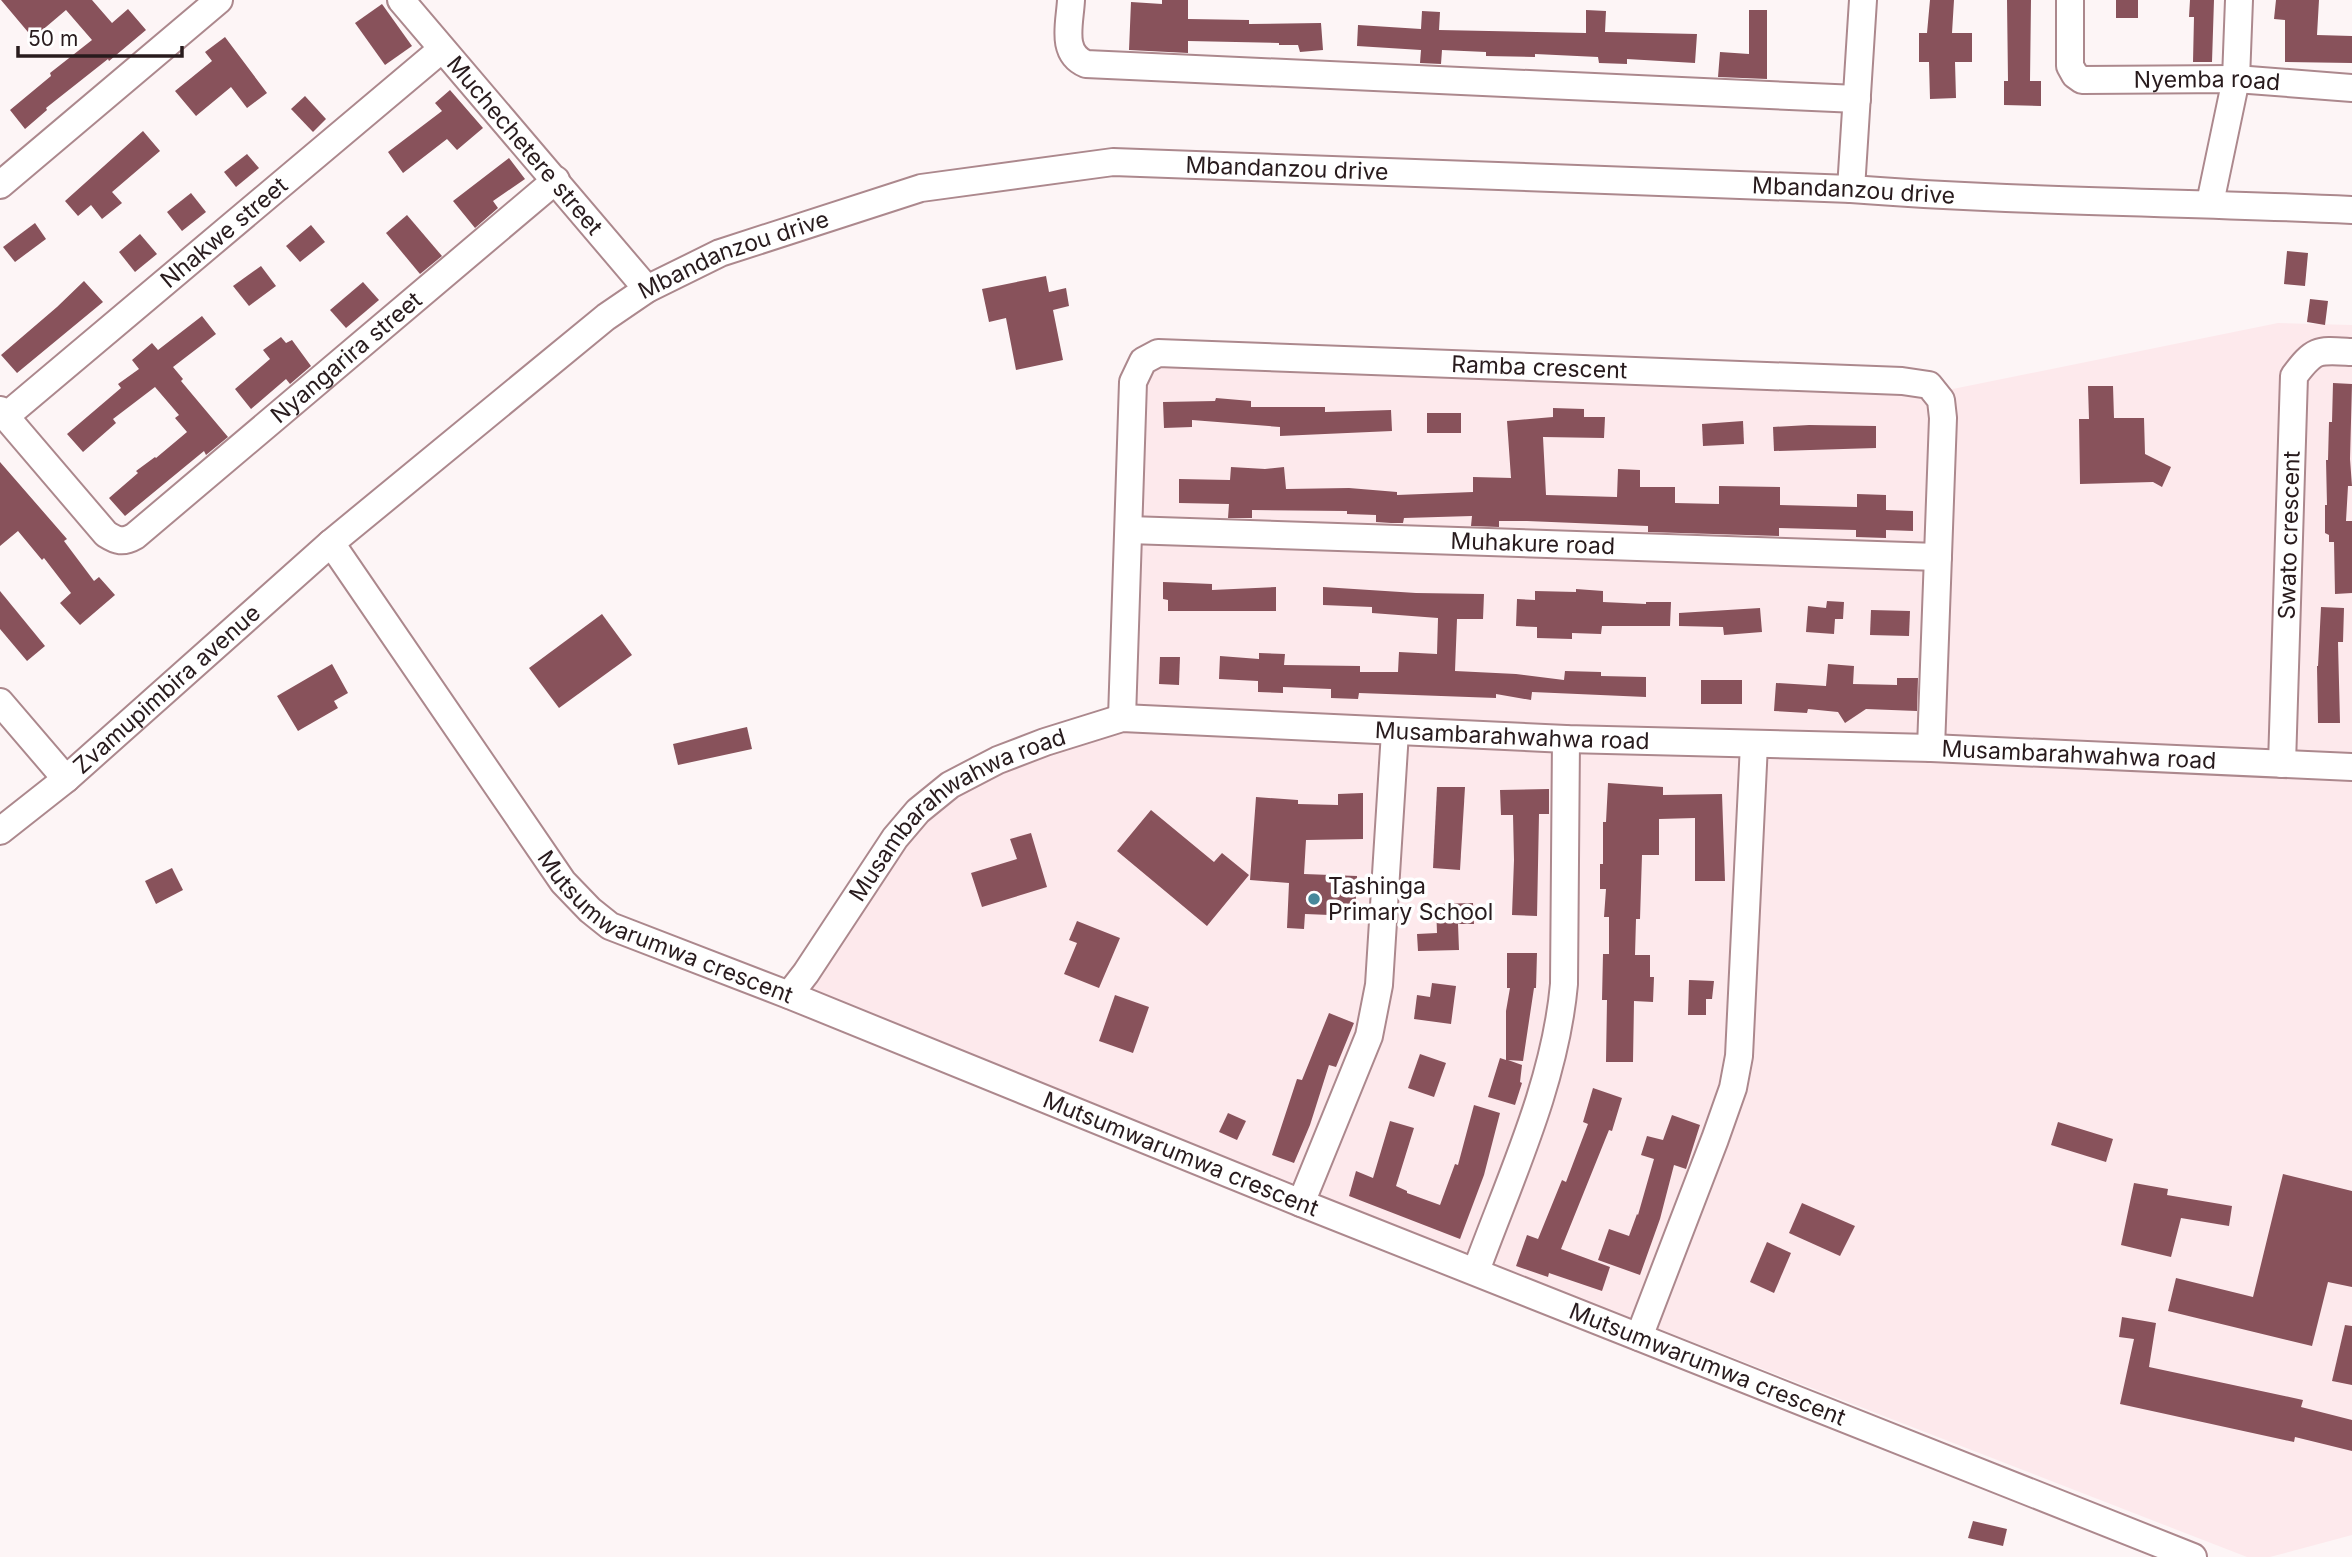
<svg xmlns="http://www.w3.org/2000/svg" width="2352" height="1557" viewBox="0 0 2352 1557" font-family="Inter,sans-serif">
<rect width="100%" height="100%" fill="#fdf5f6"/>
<polygon fill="#fde9ec" points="2278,323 2352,325 2352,1535 2270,1557 2247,1557 1667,1332 783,994 950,783 1121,711 1150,350 1928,394"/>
<g fill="#88525b">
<polygon points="1,0 92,0 112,23 128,9 146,30 109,61 108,59 46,108 47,110 25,129 10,110 51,76 50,73 92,40 66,10 33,38"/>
<polygon points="1162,0 1188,0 1188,19 1249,20 1249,24 1321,23 1323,50 1300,52 1298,45 1279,45 1279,43 1188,41 1188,53 1129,50 1131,2 1162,4"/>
<polygon points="1930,0 1954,0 1952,33 1972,33 1972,62 1955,62 1956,98 1930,99 1929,62 1919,62 1919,33 1927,33"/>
<polygon points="2007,0 2031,0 2030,81 2041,81 2041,106 2004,105 2004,81 2008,81"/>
<rect x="2116" y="0" width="22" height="18"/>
<polygon points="2190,0 2214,0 2212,62 2193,62 2194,17 2189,17"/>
<polygon points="2276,0 2319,0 2317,35 2352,36 2352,63 2285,62 2285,20 2274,19"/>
<polygon points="382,4 412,46 385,65 355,23"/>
<polygon points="1586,10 1606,11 1605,32 1697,34 1695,63 1627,59 1627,64 1599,63 1598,57 1535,54 1535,57 1486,56 1486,52 1442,50 1441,64 1420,63 1421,50 1357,46 1358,25 1421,29 1422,11 1440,12 1439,30 1586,33"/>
<polygon points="1749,10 1767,10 1767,79 1718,77 1720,52 1749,54"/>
<polygon points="225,37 267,93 247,108 231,87 196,116 175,91 212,61 205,52"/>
<polygon points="450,90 483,128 457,150 447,139 403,173 388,152 442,111 435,103"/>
<polygon points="305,96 326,119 313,132 291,109"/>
<polygon points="143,131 160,151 112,192 122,203 102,219 91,205 78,216 65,201"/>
<polygon points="247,154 259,168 236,187 224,172"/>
<polygon points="509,158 525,179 493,201 498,208 475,228 453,201"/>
<polygon points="191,193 206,212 182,231 167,212"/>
<polygon points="407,215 442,256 420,274 386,233"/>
<polygon points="35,223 46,239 15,262 3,247"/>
<polygon points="311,225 325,242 300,262 286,246"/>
<polygon points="140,234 157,254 135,272 119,252"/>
<polygon points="2287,251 2308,253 2305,286 2284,284"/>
<polygon points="261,266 276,286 249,306 233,286"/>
<polygon points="1046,276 1049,292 1066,288 1069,306 1053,310 1063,360 1016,370 1006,318 989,322 982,289"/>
<polygon points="84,281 103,302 17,373 1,355 57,307"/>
<polygon points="363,282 379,300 346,328 330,310"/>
<polygon points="2310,299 2328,301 2325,325 2307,322"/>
<polygon points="202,316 216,334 173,367 183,379 181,381 228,437 206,455 204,451 125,516 109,498 138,473 136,471 155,457 156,458 187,432 175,418 179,415 155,387 113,419 116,423 83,452 67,434 121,388 118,384 139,369 132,360 152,343 158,350"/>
<polygon points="281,337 286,343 292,340 311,366 290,384 286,379 251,409 235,389 270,359 263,350"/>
<polygon points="2333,383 2352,384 2350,459 2352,486 2348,486 2346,521 2352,521 2352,593 2335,594 2334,542 2329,542 2329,535 2325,533 2325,505 2327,505 2326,460 2328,460 2329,422 2332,422"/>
<polygon points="2088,386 2113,386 2114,418 2144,418 2145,454 2171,467 2162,487 2153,482 2080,484 2079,419 2089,419"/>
<polygon points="1216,398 1251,401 1251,407 1325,407 1325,412 1391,410 1392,431 1280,436 1280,427 1192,420 1192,427 1164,428 1163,402 1215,401"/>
<polygon points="1553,408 1584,409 1584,417 1605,417 1604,438 1543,437 1546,495 1617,497 1618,469 1640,470 1640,487 1675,487 1675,503 1719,504 1719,486 1780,487 1780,505 1857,507 1857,494 1886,495 1886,510 1913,511 1913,531 1886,530 1886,538 1856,537 1856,530 1779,528 1779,536 1648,532 1648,526 1527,521 1499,521 1499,527 1471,526 1472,516 1404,518 1403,523 1391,523 1376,522 1376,515 1347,514 1347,511 1252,510 1252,518 1228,518 1229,504 1179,503 1179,479 1230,480 1231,467 1265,469 1284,467 1286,489 1349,488 1397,492 1397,495 1473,492 1473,477 1511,478 1507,421 1553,417"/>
<rect x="1427" y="413" width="34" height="20"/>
<polygon points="1743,421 1744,444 1703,446 1702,424"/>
<polygon points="1809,425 1876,426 1876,448 1774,451 1773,427"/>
<polygon points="0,462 67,539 64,541 94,581 99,577 115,595 80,625 60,603 71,593 44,558 42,560 18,531 0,546"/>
<polygon points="1163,582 1212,584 1212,590 1276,587 1276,611 1168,611 1168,600 1163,599"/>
<polygon points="1323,587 1416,593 1484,594 1483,619 1457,619 1455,671 1516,674 1564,680 1565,671 1601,672 1601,676 1646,677 1646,697 1532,692 1531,700 1496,694 1496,698 1359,693 1358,699 1331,698 1331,689 1283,687 1283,693 1258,692 1258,681 1219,679 1220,656 1259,659 1259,653 1285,654 1284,665 1360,666 1360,672 1398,672 1399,652 1437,654 1438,618 1372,613 1372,607 1323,605"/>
<polygon points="1576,589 1603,591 1603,602 1646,604 1646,602 1671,602 1670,626 1602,626 1601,634 1572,633 1572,639 1537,638 1537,627 1516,626 1517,599 1535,600 1535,591 1576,592"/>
<polygon points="0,591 45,646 27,661 0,629"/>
<polygon points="1827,601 1844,602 1843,619 1835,619 1834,634 1806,632 1808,606 1826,608"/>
<polygon points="2321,607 2344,608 2343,642 2338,642 2340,723 2318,723 2317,666 2318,666"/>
<polygon points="1760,608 1762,632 1724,635 1723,627 1679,626 1679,613"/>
<polygon points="1871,610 1910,611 1909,636 1870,635"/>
<polygon points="602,614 632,655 559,708 529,668"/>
<polygon points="1160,657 1180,657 1179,685 1159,684"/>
<polygon points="332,664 348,693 334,701 338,708 298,731 277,696"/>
<polygon points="1828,664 1854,666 1853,684 1897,685 1897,678 1918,678 1917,711 1866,709 1845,723 1838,712 1808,709 1807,713 1774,711 1776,683 1826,686"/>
<rect x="1701" y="680" width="41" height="24"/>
<polygon points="747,727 752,749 678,765 673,744"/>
<polygon points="1608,783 1663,787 1663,795 1722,794 1725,881 1695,881 1695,818 1659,819 1659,855 1642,855 1640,919 1636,919 1635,955 1650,955 1650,977 1654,977 1653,1002 1634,1001 1633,1062 1606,1062 1607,1000 1602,1000 1603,954 1609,954 1609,917 1604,917 1606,889 1600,889 1600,864 1603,864 1603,822 1606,822"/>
<polygon points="1437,787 1465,787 1460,870 1433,868"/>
<polygon points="1549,789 1549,814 1539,814 1537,916 1512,915 1514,860 1513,815 1501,815 1500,790"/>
<polygon points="1363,793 1363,839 1306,840 1304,874 1357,876 1355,916 1305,914 1304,929 1287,928 1289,883 1250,880 1256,797 1298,800 1298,804 1338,805 1338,794"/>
<polygon points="1151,810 1214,862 1222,853 1249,875 1207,926 1117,851"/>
<polygon points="1031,833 1047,887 982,907 971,873 1017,859 1010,839"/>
<polygon points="172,868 183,890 156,904 145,881"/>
<polygon points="1473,903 1474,924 1458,924 1459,950 1418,951 1417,934 1437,933 1436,904"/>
<polygon points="1077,921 1120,938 1099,988 1064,974 1077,943 1069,940"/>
<polygon points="1507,953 1537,953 1536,988 1534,988 1523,1061 1508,1060 1522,1065 1520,1082 1522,1083 1515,1105 1488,1097 1500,1058 1506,1060 1506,1011 1510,988 1507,988"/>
<polygon points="1689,980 1714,981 1712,999 1706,999 1706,1015 1688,1015"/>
<polygon points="1432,983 1456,986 1451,1024 1414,1019 1417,995 1430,997"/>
<polygon points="1115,995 1149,1007 1133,1053 1099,1041"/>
<polygon points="1329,1013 1354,1023 1336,1067 1329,1065 1310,1125 1294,1163 1272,1155 1297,1079 1302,1080"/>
<polygon points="1420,1054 1446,1063 1434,1097 1408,1088"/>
<polygon points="1593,1088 1622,1098 1612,1131 1609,1130 1561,1249 1610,1267 1602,1291 1549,1273 1548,1277 1516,1266 1527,1235 1538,1239 1562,1180 1566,1182 1588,1124 1583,1122"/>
<polygon points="1474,1105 1500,1113 1484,1175 1460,1239 1349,1196 1356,1171 1373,1178 1390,1121 1414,1128 1396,1186 1407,1191 1407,1193 1440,1205 1455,1164 1458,1165"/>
<polygon points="1228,1113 1246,1121 1237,1140 1219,1132"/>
<polygon points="1672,1115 1700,1125 1686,1169 1674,1165 1660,1219 1640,1275 1598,1260 1609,1229 1629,1236 1637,1214 1638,1215 1654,1159 1641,1155 1647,1136 1663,1140"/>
<polygon points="2058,1122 2113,1139 2106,1162 2051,1145"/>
<polygon points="2283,1174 2352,1191 2352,1287 2328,1282 2312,1346 2168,1311 2176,1278 2253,1297"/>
<polygon points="2134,1183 2168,1189 2167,1195 2232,1206 2229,1226 2181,1218 2171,1257 2121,1245"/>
<polygon points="1802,1203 1855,1226 1840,1256 1789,1233"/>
<polygon points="1767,1242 1791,1253 1774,1293 1750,1282"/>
<polygon points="2122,1317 2156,1323 2149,1367 2303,1400 2301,1407 2352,1420 2352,1451 2295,1437 2294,1442 2120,1404 2134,1339 2119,1337"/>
<polygon points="2345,1325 2352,1326 2352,1385 2332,1381"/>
<polygon points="1973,1521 2007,1529 2003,1546 1968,1538"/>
</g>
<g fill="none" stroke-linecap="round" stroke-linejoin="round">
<defs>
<g id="minor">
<path id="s1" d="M401 0 647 289"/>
<path d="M1071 0C1070 23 1060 53 1086 64L1857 99"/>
<path id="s2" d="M2070 0V66L2075 75 2082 80 2236 79 2352 88"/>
<polyline points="0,185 219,0"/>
<polyline points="1851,189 1863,0"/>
<polyline points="2210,203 2236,79 2239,0"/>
<path id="s3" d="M0 410 106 534C117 541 123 543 135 536L556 180"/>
<path id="s4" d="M6 416 442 49"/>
<path id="s5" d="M1129 530 1938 557"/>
<path id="s6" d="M331 543 563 882 590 910 610 926 789 995 1301 1203 2193 1557"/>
<polyline points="0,702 66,779"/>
<path id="s7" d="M1122 718 1133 382 1143 361 1158 353 1902 381 1929 385 1941 400 1943 418 1931 748"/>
<path id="s8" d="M2282 764 2294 376C2315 348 2318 350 2352 352"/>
<path id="s9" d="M0 831 66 779 331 543 606 317 647 289 720 253 921 188 1113 162 1851 189C2018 202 2185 202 2352 210"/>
<path id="s10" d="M789 995 806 973 895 838 918 811 950 785 998 760 1045 742 1122 718 1566 739 1931 748 2352 767"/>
<polyline points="1301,1203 1369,1036 1379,985 1395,732"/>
<path d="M1476 1271C1510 1178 1555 1084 1564 984L1566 739"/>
<polyline points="1639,1337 1715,1139 1733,1088 1739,1056 1754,744"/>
</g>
</defs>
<use href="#minor" stroke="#ac888d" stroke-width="30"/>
<use href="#minor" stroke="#fff" stroke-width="26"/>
</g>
<circle fill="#47889b" stroke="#fff" stroke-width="2.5" cx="1314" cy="899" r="7"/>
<g text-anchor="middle" stroke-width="7" stroke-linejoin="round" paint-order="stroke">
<g font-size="23" fill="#281b1d" stroke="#fff">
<text dy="8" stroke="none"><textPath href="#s2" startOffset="210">Nyemba road</textPath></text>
<text dy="8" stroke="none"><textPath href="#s1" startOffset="191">Muchechetere street</textPath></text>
<text dy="8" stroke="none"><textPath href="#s9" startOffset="1505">Mbandanzou drive</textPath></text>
<text dy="8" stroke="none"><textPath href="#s9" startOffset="2072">Mbandanzou drive</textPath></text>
<text dy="8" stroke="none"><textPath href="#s4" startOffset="285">Nhakwe street</textPath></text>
<text dy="8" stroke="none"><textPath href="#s9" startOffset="938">Mbandanzou drive</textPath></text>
<text dy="8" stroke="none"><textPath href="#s3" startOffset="471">Nyangarira street</textPath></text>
<text dy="8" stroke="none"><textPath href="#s7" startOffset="758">Ramba crescent</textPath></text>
<text dy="8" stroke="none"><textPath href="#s8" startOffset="229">Swato crescent</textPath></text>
<text dy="8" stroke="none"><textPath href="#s5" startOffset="404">Muhakure road</textPath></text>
<text dy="8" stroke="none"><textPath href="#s9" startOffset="219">Zvamupimbira avenue</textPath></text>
<text dy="8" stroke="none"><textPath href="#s10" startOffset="842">Musambarahwahwa road</textPath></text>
<text dy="8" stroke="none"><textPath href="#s10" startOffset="1409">Musambarahwahwa road</textPath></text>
<text dy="8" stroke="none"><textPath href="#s10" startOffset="254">Musambarahwahwa road</textPath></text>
<text dy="8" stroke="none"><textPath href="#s6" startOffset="523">Mutsumwarumwa crescent</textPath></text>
<text dy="8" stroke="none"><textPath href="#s6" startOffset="1090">Mutsumwarumwa crescent</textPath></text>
<text dy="8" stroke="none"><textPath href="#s6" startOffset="1657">Mutsumwarumwa crescent</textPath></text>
</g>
<g font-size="23" fill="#281b1d" stroke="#fff" text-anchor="start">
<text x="1328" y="894">Tashinga<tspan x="1328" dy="26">Primary School</tspan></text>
</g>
</g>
<path d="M18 46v10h164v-10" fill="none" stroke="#281b1d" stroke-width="3.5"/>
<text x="28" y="46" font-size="21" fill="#281b1d" stroke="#ffffff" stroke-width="5" paint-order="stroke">50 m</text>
</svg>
